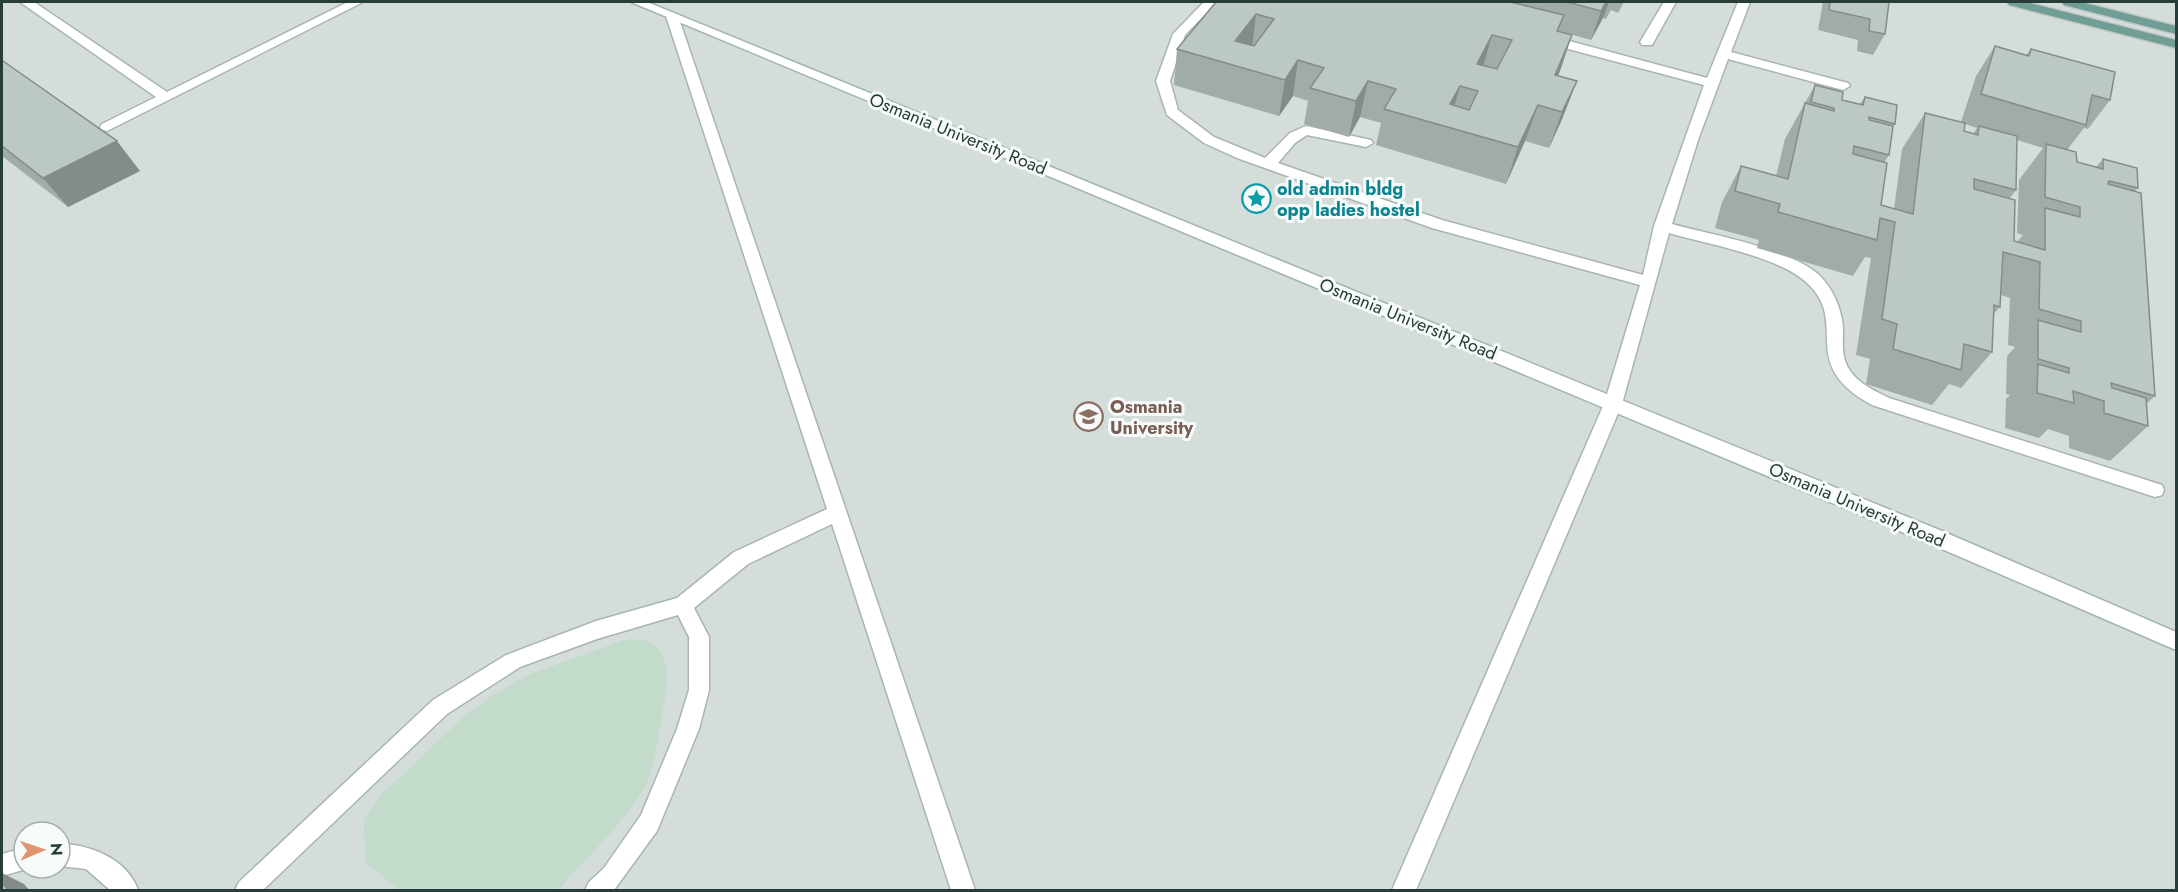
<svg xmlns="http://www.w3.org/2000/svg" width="2178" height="892" viewBox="0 0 2178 892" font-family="Jost,sans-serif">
<rect width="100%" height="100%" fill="#e6edea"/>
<path fill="#d4ddda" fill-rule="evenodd" d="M2 2H2176V890H2ZM24 832H60V868H24Z"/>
<path fill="#c2dbcb" d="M624 640C636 640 649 638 658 648 664 656 667 668 667 678 666 698 654 774 644 789 620 826 587 858 558 890H399L365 862 364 820 380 796 461 719 491 696 530 674Z"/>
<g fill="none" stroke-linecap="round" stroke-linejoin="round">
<defs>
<g id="service">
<polygon points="20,2 34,2 167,92 348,2 363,2 107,131 102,130 100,127 102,124 156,97"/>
<path d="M1204 2H1217L1185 35 1170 81 1178 110 1214 137 1265 158 1290 133 1306 126 1371 140 1373 143 1366 147 1307 135 1295 143 1278 163 1442 220 1643 275 1654 226 1704 85 1542 42 1540 39 1547 35 1707 78 1738 2H1750L1731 52 1848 83 1850 86 1843 90 1728 59 1698 140 1672 224C1712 235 1789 248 1819 275 1833 288 1842 310 1843 328 1843 342 1841 357 1849 369 1857 383 1875 391 1889 398L2162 485 2164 490 2162 495 2155 497 1872 405C1795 363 1851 323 1807 283 1778 256 1707 244 1669 233L1622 404 1416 890H1392L1604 404 1640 285 1432 228 1237 158 1204 143 1167 115 1156 81 1173 34Z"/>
<polygon points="1664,2 1676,2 1652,45 1642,45 1640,42"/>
<polygon points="672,12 678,16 975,890 951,890 832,524 748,564 694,608 709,637 709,690 699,729 657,831 614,890 585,890 589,882 604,868 641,815 677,729 689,690 689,637 678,615 597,639 520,667 447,714 263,890 235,890 239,882 433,700 506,655 596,621 677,598 734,552 827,509 666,16"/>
<path d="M60 844C90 844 127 859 138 890H110L86 869 60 866Z"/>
<polygon points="24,848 24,868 30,868 2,876 2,854"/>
</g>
<polygon id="secondary" points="631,2 647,2 1942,531 2176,632 2176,650 1928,543"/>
<g id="primary">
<polygon points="2007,2 2026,2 2176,40 2176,48 2009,5"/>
<polygon points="2062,2 2081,2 2176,26 2176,34 2064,5"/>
</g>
</defs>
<use href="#service" stroke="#a9b5b1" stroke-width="3"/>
<use href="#secondary" stroke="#a2b4b0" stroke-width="3"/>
<use href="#primary" stroke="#c3c9c8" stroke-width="3"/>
<use href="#service" fill="#fff" fill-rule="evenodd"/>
<use href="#secondary" fill="#fff" fill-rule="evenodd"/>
<use href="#primary" fill="#709d95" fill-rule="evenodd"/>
</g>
<g fill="#a1aca9" fill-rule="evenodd">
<polygon points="1216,2 1624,2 1618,13 1611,10 1606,19 1603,18 1591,40 1559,31 1558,32 1572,35 1558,76 1563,117 1549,148 1525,141 1506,184 1376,145 1381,123 1360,117 1349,137 1304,124 1308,101 1293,96 1279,116 1174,85 1177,49"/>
<polygon points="1823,2 1889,2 1885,34 1873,55 1857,51 1858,40 1818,30"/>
<path d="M1995 46 2026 55 2031 49 2110 100 2088 129 2084 128 2067 150 2077 162 2096 167 2103 159 2138 188 2135 191 2155 396 2146 404 2148 426 2110 461 2069 448V436L2048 429 2039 438 2005 428 2006 399 2010 395 2006 394 2007 356 2015 347 2008 345 2010 298 2001 295 2000 307 1993 315 1992 352 1961 388 1949 384 1932 405 1866 384 1870 359 1856 355 1871 258 1865 257 1853 276 1757 248 1759 240 1715 228 1722 202 1741 166 1776 176 1785 139 1815 85 1842 100 1860 104 1865 97 1895 124 1893 127 1889 155 1884 163 1881 205 1894 209 1902 149 1925 113 1961 122 1976 76ZM1965 124 1977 128 1973 134 1964 131ZM2017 140 2043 148 2019 180 2017 233 2023 235 2017 242 2014 241 2010 198 2016 190Z"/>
<polygon points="2,61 140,171 68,207 2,156"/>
</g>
<g fill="#838c89">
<polygon points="1606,2 1609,2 1603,18 1591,40 1601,11"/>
<polygon points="1256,14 1252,50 1235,41"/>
<polygon points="1492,35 1482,70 1477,64"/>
<polygon points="1572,35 1560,71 1542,111 1555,75"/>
<polygon points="1298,60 1293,96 1279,116 1285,80"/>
<polygon points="1368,81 1360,117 1349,137 1356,101"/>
<polygon points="1577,81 1563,117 1549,148 1562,112"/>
<polygon points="1460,86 1450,122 1450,104"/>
<polygon points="1538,105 1525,141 1506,184 1518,147"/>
<polygon points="117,141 140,171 68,207 43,178"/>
<polygon points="2,873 24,884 30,891 9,891 2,883"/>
</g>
<g fill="#bbc8c4" stroke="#838c89" stroke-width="1.5" fill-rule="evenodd">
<path d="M1216 2H1510L1564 15 1557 31 1572 35 1555 75 1577 81 1562 112 1538 105 1518 147 1384 109 1396 89 1368 81 1356 101 1310 88 1324 68 1298 60 1285 80 1177 49ZM1256 14 1274 19 1254 46 1235 41ZM1492 35 1512 40 1497 69 1477 64ZM1460 86 1478 91 1469 110 1450 104Z"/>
<polygon points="1567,2 1606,2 1601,11"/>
<polygon points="1830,2 1889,2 1885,34 1869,31 1870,19 1829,10"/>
<polygon points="1995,46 2029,56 2031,49 2115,72 2110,100 2092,95 2086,125 1981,94"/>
<polygon points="3,61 117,141 43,178 2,146 2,61"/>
<polygon points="1815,85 1843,92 1842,100 1863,105 1865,97 1897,105 1895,124 1869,117 1869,120 1893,126 1889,155 1854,146 1853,154 1887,163 1881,205 1913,214 1925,113 1965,123 1964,131 1978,135 1979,126 2017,136 2016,190 1974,179 1974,189 2015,200 2014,241 2045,250 2045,208 2080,217 2080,207 2045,197 2046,144 2076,152 2077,162 2103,169 2103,159 2137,168 2138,188 2109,181 2108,184 2141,193 2155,396 2111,383 2112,388 2146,398 2148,426 2104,413 2104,401 2073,391 2074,403 2037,393 2038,364 2069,373 2069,368 2038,359 2038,320 2081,332 2081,321 2039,309 2040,262 2003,252 2000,307 1994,305 1992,352 1964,344 1961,370 1893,349 1897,324 1882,319 1895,222 1880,218 1877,240 1778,212 1780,204 1735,191 1741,166 1788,179 1805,103 1834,111 1834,108 1811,102"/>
<polygon points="2,883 9,891 2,891"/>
</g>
<defs>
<symbol id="sight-ring" viewBox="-11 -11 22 22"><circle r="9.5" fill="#f6faf8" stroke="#0f9aa8" stroke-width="1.5"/><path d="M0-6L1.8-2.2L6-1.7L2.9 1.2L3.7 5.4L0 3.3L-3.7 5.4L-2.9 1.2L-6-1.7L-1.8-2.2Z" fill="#0f9aa8"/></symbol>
<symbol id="university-ring" viewBox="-11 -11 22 22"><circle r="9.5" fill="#f6faf8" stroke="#8d6e63" stroke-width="1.5"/><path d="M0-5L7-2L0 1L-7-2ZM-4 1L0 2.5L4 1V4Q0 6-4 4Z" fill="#8d6e63"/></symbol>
</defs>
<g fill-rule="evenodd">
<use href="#sight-ring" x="1240" y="182" width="33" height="33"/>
<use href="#university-ring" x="1072" y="400" width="33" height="33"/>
</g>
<g text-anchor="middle" stroke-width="6" stroke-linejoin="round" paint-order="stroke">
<g font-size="18" fill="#273d39" stroke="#f6faf8">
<text transform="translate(958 134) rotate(22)" y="6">Osmania University Road</text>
<text transform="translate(1408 319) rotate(22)" y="6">Osmania University Road</text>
<text transform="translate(1857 505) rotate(23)" y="6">Osmania University Road</text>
</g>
<g font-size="18" font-weight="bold" fill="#0d838f" stroke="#f6faf8" text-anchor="start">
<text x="1277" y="195">old admin bldg<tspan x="1277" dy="21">opp ladies hostel</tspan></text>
</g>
<g font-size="18" font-weight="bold" fill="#785e54" stroke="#f6faf8" text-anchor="start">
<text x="1110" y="413">Osmania<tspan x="1110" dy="21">University</tspan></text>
</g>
</g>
<rect width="2178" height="892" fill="none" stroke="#273d39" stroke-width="6"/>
<g transform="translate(42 850) rotate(88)"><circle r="28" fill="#f6faf8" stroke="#a3aeac" stroke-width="1.5"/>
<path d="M0-4.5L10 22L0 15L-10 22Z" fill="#e2946f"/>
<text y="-9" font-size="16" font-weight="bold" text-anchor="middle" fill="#273d39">N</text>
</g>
</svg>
